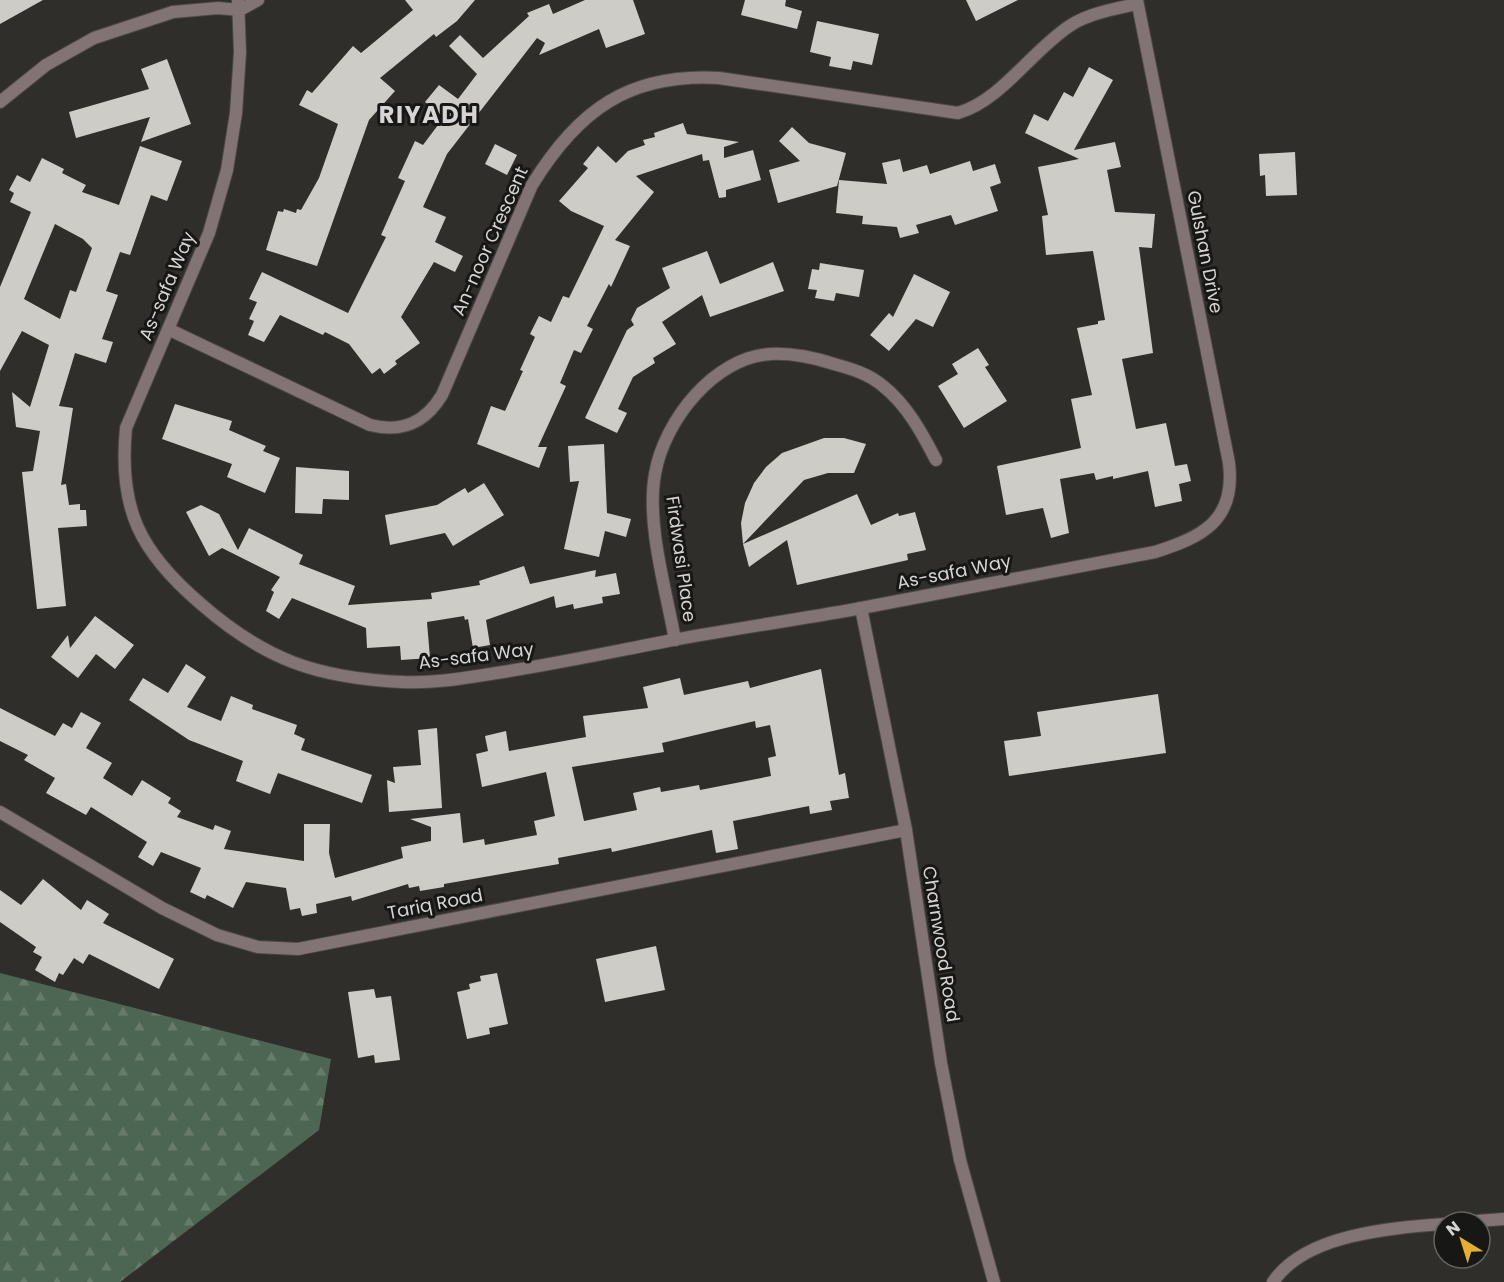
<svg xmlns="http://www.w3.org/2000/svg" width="1504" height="1282" viewBox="0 0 1504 1282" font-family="Poppins,sans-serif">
<defs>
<pattern id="forest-firs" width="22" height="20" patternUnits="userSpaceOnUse" patternTransform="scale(1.5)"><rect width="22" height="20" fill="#4d6653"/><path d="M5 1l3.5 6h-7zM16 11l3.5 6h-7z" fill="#667b6b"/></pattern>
</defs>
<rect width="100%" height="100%" fill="#302e2a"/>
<polygon fill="url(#forest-firs)" points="0,973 331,1059 319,1130 120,1282 0,1282"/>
<g fill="#ceccc6" fill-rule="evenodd">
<polygon points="0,0 43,0 0,24"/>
<polygon points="405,0 475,0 457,21 436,37 434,34 380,78 395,91 369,120 317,266 266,250 278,211 283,212 284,209 296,213 297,209 301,210 319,178 338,124 299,105 307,90 312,93 353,46 361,53 413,10"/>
<polygon points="585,0 633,0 645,34 606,48 599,29 539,55 545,43 537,38 447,154 423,207 446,217 435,242 463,256 455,272 434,262 401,317 420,343 395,361 397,364 384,374 380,368 372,374 349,344 325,332 323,335 280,315 264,342 248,335 254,321 249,319 257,302 249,299 262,272 348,313 386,237 381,235 405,181 398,178 415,141 423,145 444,117 425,102 439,85 458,99 477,74 449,46 460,35 483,58 529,16 527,13 549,4 553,14"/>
<polygon points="745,0 786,0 785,6 802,11 797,29 741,15"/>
<polygon points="966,0 1018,0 976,21"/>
<polygon points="817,21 879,34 872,65 853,61 851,70 829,66 831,57 810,52"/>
<polygon points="167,59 191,124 141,142 150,117 76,138 69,112 149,89 141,69"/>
<polygon points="1089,67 1113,80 1074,150 1115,142 1121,167 1107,170 1115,212 1155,214 1152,248 1139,247 1153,353 1122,359 1136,429 1166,423 1175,466 1187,464 1191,481 1179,484 1182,501 1155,507 1148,471 1113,479 1113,476 1096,480 1094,473 1060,479 1069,533 1051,538 1043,508 1006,515 997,466 1081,448 1071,399 1092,395 1077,328 1098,324 1098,321 1105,320 1093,251 1046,255 1042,216 1048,215 1038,167 1079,159 1025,133 1034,114 1048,121 1064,92 1073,97"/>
<polygon points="683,123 687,134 739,142 724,147 724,158 753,150 761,180 726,190 726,197 719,198 709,160 703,161 702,154 636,176 654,192 615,240 630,246 611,287 609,284 587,326 593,329 581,353 574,350 560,383 566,386 538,447 547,447 539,468 477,444 491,406 505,411 523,371 520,370 535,337 530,334 539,316 551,322 563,296 569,298 604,226 571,211 559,201 588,168 583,164 598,146 616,163 628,151 645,145 643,140 655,137 654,133"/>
<polygon points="792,127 809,143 846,153 837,186 778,203 769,170 800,161 779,141"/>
<polygon points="495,144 517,155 507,175 485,164"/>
<path d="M140 146 182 161 167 201 151 195 130 255 120 252 106 291 118 295 102 339 113 342 106 363 75 353 59 406 73 408 61 485 66 484 69 505 80 504V510H86L87 526 58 528 66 606 37 609 22 472 33 471 40 431 16 427 12 392 30 407 49 345 22 331 0 371V287L31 212 10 202 14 193 9 190 17 175 30 182 42 158 64 169 62 173 86 185 82 192 119 205ZM55 224 83 239 92 248 76 292 70 290 60 319 24 299Z"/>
<polygon points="1295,152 1297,195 1266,196 1265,175 1260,176 1259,154"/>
<polygon points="900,159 903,172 927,165 930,174 970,161 973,171 995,164 1001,183 990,187 998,211 955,225 951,215 916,225 919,233 900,238 897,227 862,224 863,216 836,213 839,180 887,184 882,163"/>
<polygon points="707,251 720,284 773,262 784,291 710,317 702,295 662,322 676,344 653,358 655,363 633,377 618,409 627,413 617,433 585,418 627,330 634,325 631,320 637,308 670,288 662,268"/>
<polygon points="820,263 864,270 859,297 836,293 834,301 815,298 817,290 808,289 812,269 819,270"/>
<polygon points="914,274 950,292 933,327 916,319 889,351 870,335 889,313 893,317"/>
<polygon points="978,348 989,365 985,367 1007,401 964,428 938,386 958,374 952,364"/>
<polygon points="175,404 232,421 229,430 266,446 263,451 280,458 265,493 227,477 232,464 162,439"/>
<polygon points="824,438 844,438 866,444 854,473 828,473 804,480 743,544 741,523 745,503 754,483 766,467 782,453"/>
<polygon points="604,444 607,513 631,519 626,537 605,531 599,557 564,549 579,481 570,482 568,446"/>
<polygon points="296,467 349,471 349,500 323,499 322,514 295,513"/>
<polygon points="484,483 504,515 453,546 445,533 390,545 385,515 437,505 465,488 468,493"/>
<polygon points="857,494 871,525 898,513 899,516 915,512 926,550 907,554 908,560 797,585 787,540 749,567 743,544"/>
<polygon points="201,505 219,514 238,550 249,528 303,555 299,564 355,586 348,605 432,599 431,593 480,585 479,581 524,566 530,584 596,570 595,577 616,573 620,594 602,597 603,603 574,609 573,604 556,608 554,596 486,620 490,645 473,648 468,619 465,620 464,616 427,622 430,658 401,660 400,646 367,648 366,628 292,598 279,619 266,611 274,592 271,590 280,577 222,548 209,556 186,512"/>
<polygon points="95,616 134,645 115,669 96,654 78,678 51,657 68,635 70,648"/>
<polygon points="186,664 206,677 187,707 221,721 231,696 253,705 252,709 297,725 294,734 305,739 301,750 372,775 362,803 278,773 270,794 236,781 243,761 189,740 129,700 143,678 168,693"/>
<path d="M821 669 839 775 845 773 849 798 830 801 832 810 810 814 809 806 733 821 738 849 716 853 712 830 612 852 611 848 558 858 559 864 444 884V887L420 891 419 886 409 888 408 884 352 901 351 896 316 904 317 913 302 916 300 908 290 910 286 888 246 882 233 908 207 895 205 899 190 892 201 868 161 852 153 866 138 857 147 842 91 807 86 815 46 793 55 778 24 760 28 755 0 741V708L55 736 63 723 72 728 81 712 101 723 86 748 112 763 103 778 132 796 142 780 171 798 168 803 181 811 177 817 213 830 215 825 231 831 224 849 304 861V824H330L329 853 335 878 403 858 401 847 431 841V827L410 819 460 813 463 843 484 839 485 845 537 835 534 821 555 816 546 772 482 787 476 754 488 751 485 736 506 731 509 751 586 737 583 716 648 708 643 687 680 678 684 695 748 681 750 688ZM755 721 756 728 770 725 776 756 768 758 771 776 700 790 699 785 661 792 660 787 633 793 637 810 584 821 572 767 664 752 662 743Z"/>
<polygon points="1158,694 1166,753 1009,776 1004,741 1041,736 1037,712"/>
<polygon points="437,728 442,808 389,812 387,780 395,783 393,767 421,765 418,730"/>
<polygon points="43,879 81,910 87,900 109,914 103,923 174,959 159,989 89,954 83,964 74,958 63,975 59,973 55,982 35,970 42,957 33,952 36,947 0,922 0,890 21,905"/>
<polygon points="656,946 665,990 605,1002 596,959"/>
<polygon points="497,973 508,1024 489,1028 490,1034 467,1039 457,992 470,989 469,984 481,981 480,976"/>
<polygon points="374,989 376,998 391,996 400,1060 375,1063 374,1055 358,1058 348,992"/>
</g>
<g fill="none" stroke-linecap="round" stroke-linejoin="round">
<defs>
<g id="minor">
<path d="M238 0 240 52 236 113 227 170 209 233 126 428C118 509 140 552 201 604 265 660 317 678 402 682 435 684 470 677 503 672 560 663 616 651 673 640 733 629 795 620 856 609 955 591 1055 571 1155 552 1203 537 1236 520 1229 463L1137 0"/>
<polyline points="0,102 46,65 94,38 173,12 218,8 240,10 258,0"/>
<path d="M170 330 370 425C402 433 425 423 442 395L532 185C578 110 629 73 719 78L958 113C1002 100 1032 50 1071 25 1090 13 1115 9 1137 4"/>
<polyline points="861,608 906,830 941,1063 960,1160 994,1282"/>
<path d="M675 640C666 589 646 524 655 474 664 421 714 357 771 354 792 353 815 358 834 364 852 369 869 374 883 386 907 405 922 433 936 460"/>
<polyline points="0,812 162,908 217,935 258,947 298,949 906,830"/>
<polyline points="1463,1222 1504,1219"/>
<path d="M1273 1282C1305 1234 1391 1228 1444 1224"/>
</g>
</defs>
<use href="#minor" stroke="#4b4945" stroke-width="14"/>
<use href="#minor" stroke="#827375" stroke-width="12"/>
</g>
<g text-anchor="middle" stroke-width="6" stroke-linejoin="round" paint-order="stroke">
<g font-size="18" fill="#d6d5d3" stroke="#171715">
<text transform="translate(490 241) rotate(-66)" y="6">An-noor Crescent</text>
<text transform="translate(1205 252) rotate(79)" y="6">Gulshan Drive</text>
<text transform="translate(167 286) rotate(-67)" y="6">As-safa Way</text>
<text transform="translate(681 559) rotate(82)" y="6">Firdwasi Place</text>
<text transform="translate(954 572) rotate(-11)" y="6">As-safa Way</text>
<text transform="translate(476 656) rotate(-7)" y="6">As-safa Way</text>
<text transform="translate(435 904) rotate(-11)" y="6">Tariq Road</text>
<text transform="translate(941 944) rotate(81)" y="6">Charnwood Road</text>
</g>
<g font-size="24" font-weight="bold" letter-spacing="1.5" fill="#d6d5d3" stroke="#171715">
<text x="429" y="123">RIYADH</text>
</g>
</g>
<g transform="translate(1462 1240) rotate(322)"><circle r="28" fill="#171715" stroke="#636361" stroke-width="1.5"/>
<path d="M0-4.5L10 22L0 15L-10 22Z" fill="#e4ae35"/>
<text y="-9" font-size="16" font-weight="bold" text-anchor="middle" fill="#d6d5d3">N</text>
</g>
</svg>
